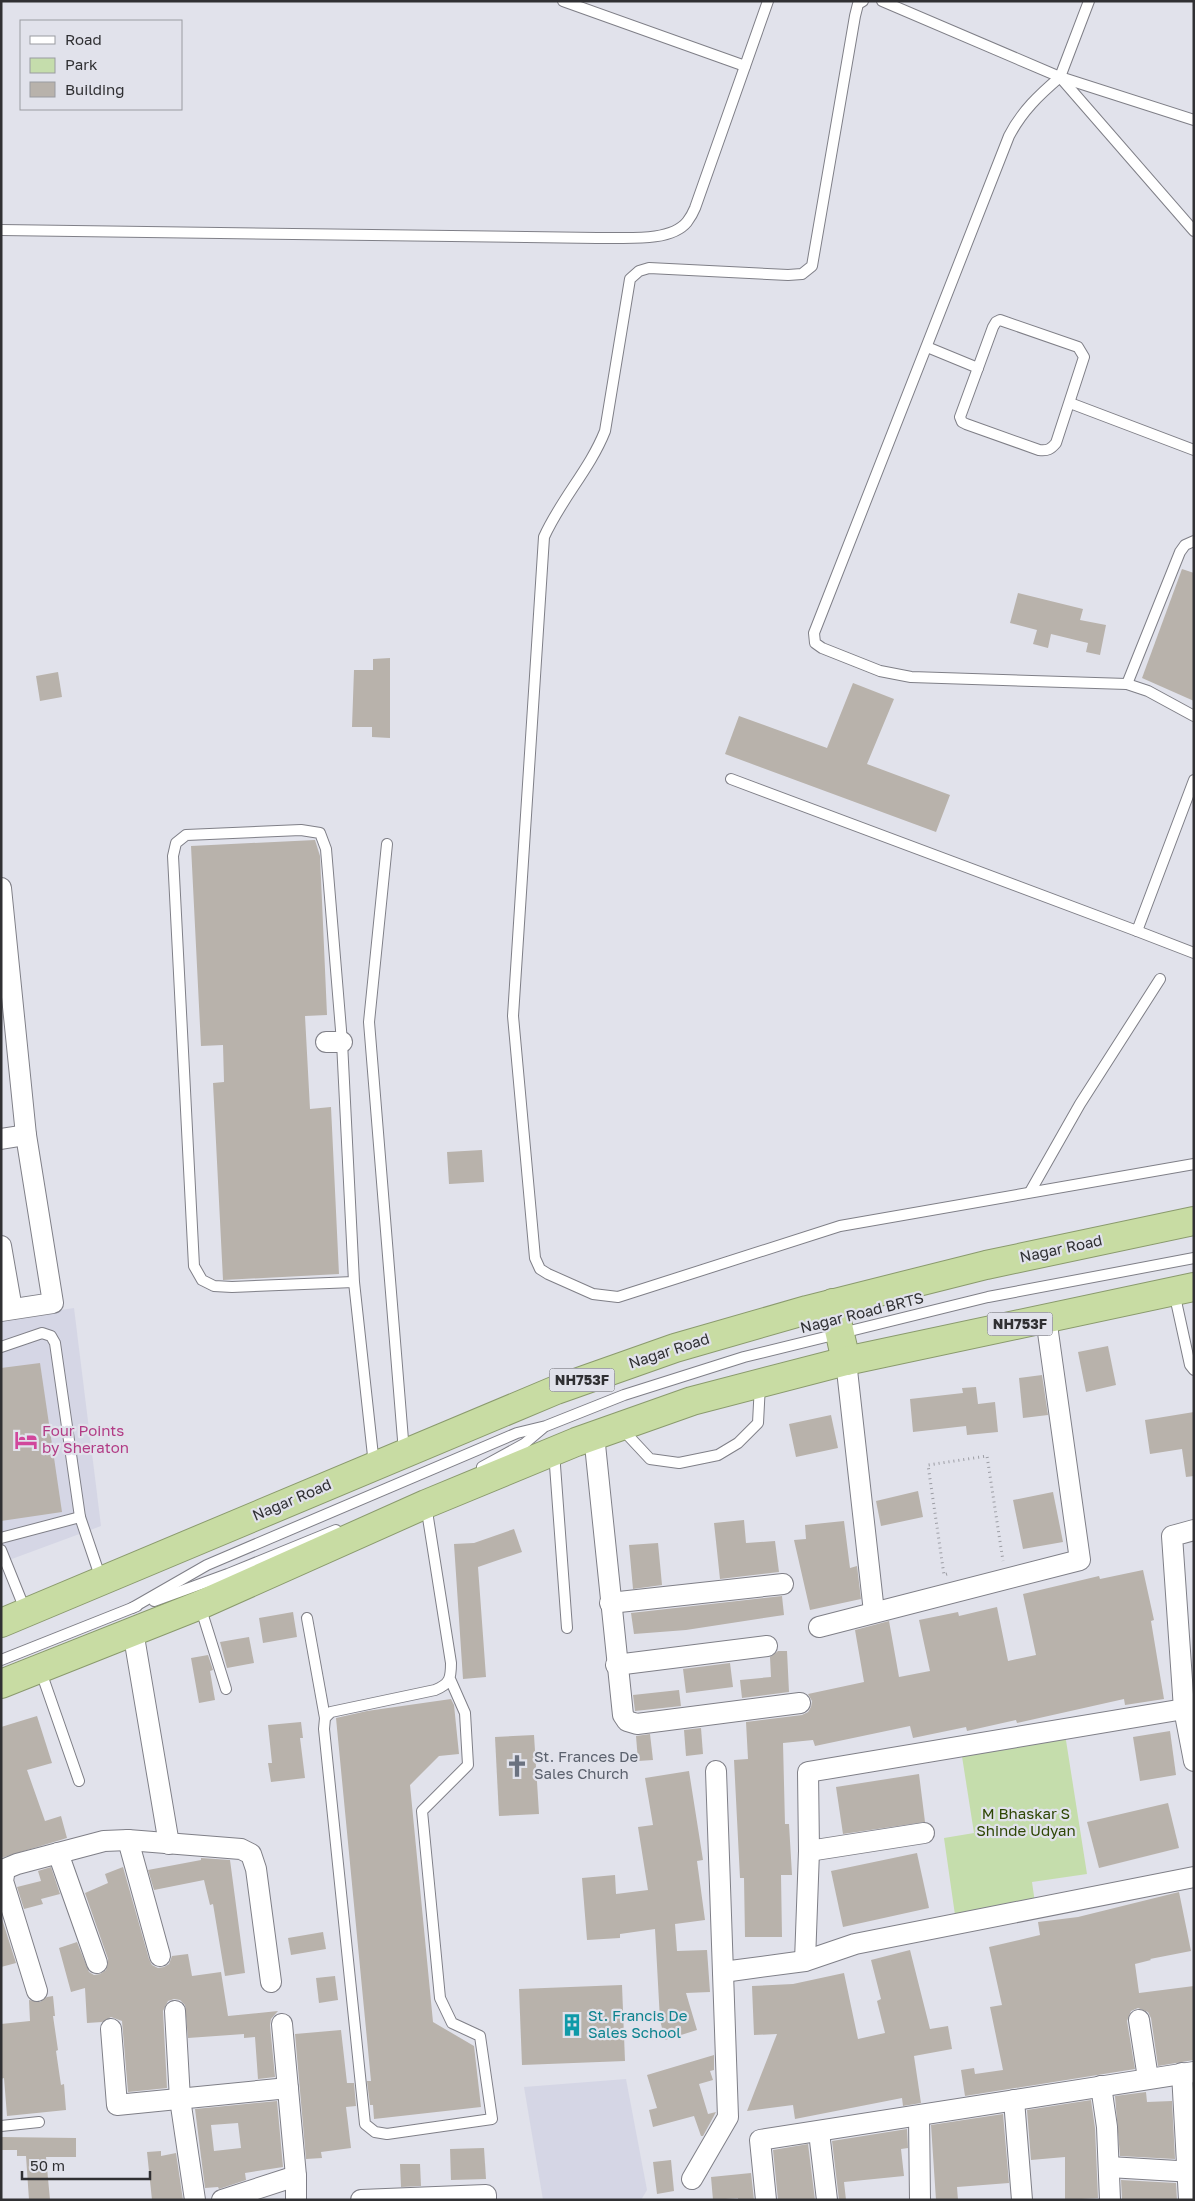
<svg xmlns="http://www.w3.org/2000/svg" width="1195" height="2201" viewBox="0 0 1195 2201" font-family="'Golos Text',sans-serif">
<rect width="100%" height="100%" fill="#e1e2eb"/>
<g fill="#d5d6e5">
<polygon points="74,1308 101,1526 1,1563 1,1319"/>
<polygon points="626,2079 647,2190 641,2200 543,2200 524,2087"/>
</g>
<polygon fill="#c5ddac" points="1065,1734 1087,1874 1032,1882 1035,1903 955,1915 944,1838 974,1833 961,1750"/>
<g fill="#b8b2ab" fill-rule="evenodd">
<polygon points="1182,569 1194,573 1194,701 1142,678"/>
<polygon points="1018,593 1083,609 1080,620 1106,625 1100,655 1086,652 1088,643 1051,634 1048,648 1033,644 1037,630 1010,623"/>
<polygon points="390,658 390,738 372,737 372,727 352,727 354,670 373,670 373,659"/>
<polygon points="58,672 62,697 40,701 36,676"/>
<polygon points="853,683 894,699 867,764 950,795 936,832 725,754 739,716 827,748"/>
<polygon points="315,840 320,856 327,1015 305,1016 310,1109 331,1107 339,1274 223,1280 213,1083 224,1082 223,1045 201,1046 191,846"/>
<polygon points="482,1150 484,1182 449,1184 447,1152"/>
<polygon points="1108,1346 1116,1385 1086,1392 1078,1352"/>
<polygon points="40,1363 62,1512 1,1521 1,1368"/>
<polygon points="1042,1375 1048,1415 1023,1418 1019,1378"/>
<polygon points="976,1387 978,1404 995,1402 998,1432 967,1435 966,1426 913,1432 910,1399 963,1393 962,1388"/>
<polygon points="1194,1412 1194,1476 1186,1477 1182,1449 1150,1454 1145,1420"/>
<polygon points="831,1415 838,1448 796,1457 789,1424"/>
<polygon points="918,1491 923,1517 881,1526 876,1501"/>
<polygon points="1053,1492 1063,1542 1023,1549 1013,1500"/>
<polygon points="744,1520 746,1543 775,1541 779,1572 720,1579 714,1523"/>
<polygon points="844,1521 850,1568 857,1566 861,1599 810,1610 794,1540 806,1539 805,1525"/>
<polygon points="514,1529 522,1552 478,1567 486,1677 463,1679 454,1544 474,1543"/>
<polygon points="658,1543 662,1585 633,1589 629,1545"/>
<polygon points="1143,1570 1154,1620 1151,1621 1164,1699 1125,1705 1124,1699 1017,1723 1016,1720 967,1731 966,1727 913,1738 910,1726 815,1746 813,1740 783,1743 785,1824 789,1824 792,1875 781,1875 782,1937 745,1937 744,1878 740,1878 734,1760 748,1759 746,1722 802,1715 808,1712 811,1707 812,1701 808,1694 864,1682 855,1630 889,1621 899,1677 930,1671 919,1620 958,1612 959,1616 997,1607 1008,1661 1036,1655 1023,1594 1099,1576 1100,1579"/>
<polygon points="782,1596 784,1615 686,1630 634,1634 631,1613"/>
<polygon points="293,1612 297,1637 263,1643 259,1618"/>
<polygon points="249,1637 254,1663 227,1668 220,1642"/>
<polygon points="778,1651 787,1651 789,1692 742,1698 740,1680 771,1677 770,1657"/>
<polygon points="208,1655 213,1670 210,1671 215,1700 199,1703 191,1658"/>
<polygon points="730,1663 733,1687 686,1693 683,1669"/>
<polygon points="679,1690 681,1706 635,1711 633,1695"/>
<polygon points="451,1699 454,1705 459,1754 439,1756 410,1785 433,2022 474,2046 481,2107 374,2119 373,2105 370,2105 367,2081 371,2081 336,1718 367,1711"/>
<polygon points="37,1716 52,1763 27,1770 45,1821 61,1816 67,1838 1,1858 1,1727"/>
<polygon points="301,1722 303,1738 300,1738 305,1778 271,1782 268,1763 272,1763 268,1725"/>
<polygon points="701,1728 703,1754 686,1756 684,1730"/>
<polygon points="1170,1731 1176,1775 1140,1781 1133,1737"/>
<polygon points="650,1734 653,1760 638,1761 636,1736"/>
<polygon points="534,1735 539,1814 499,1816 495,1737"/>
<polygon points="689,1771 703,1860 697,1861 705,1920 675,1924 677,1951 707,1950 710,1992 686,1993 697,2030 665,2040 660,2020 655,1929 620,1934 620,1938 587,1940 582,1878 615,1875 616,1894 648,1890 638,1827 653,1825 645,1778"/>
<polygon points="919,1774 925,1822 843,1834 836,1787"/>
<polygon points="1168,1803 1179,1848 1099,1868 1087,1822"/>
<polygon points="917,1853 929,1908 843,1927 831,1871"/>
<polygon points="201,1858 230,1860 245,1973 225,1976 213,1904 210,1905 204,1880 154,1890 148,1870 201,1860"/>
<polygon points="51,1867 60,1894 41,1899 43,1904 24,1909 17,1887 41,1881 38,1871"/>
<polygon points="123,1867 149,1959 152,1965 158,1968 164,1967 169,1964 172,1956 188,1954 192,1976 221,1972 228,2016 278,2011 271,2019 270,2025 275,2077 258,2079 255,2037 244,2038 244,2034 188,2038 185,2005 180,2000 174,1999 168,2001 163,2011 167,2088 128,2092 122,2021 111,2017 102,2022 87,2023 85,1988 71,1992 59,1948 77,1942 89,1972 94,1975 100,1974 106,1970 108,1959 85,1893 108,1883 105,1874"/>
<polygon points="1179,1892 1191,1951 1150,1959 1151,1960 1135,1964 1139,1993 1194,1986 1194,2060 1158,2066 1151,2018 1148,2012 1138,2008 1131,2011 1127,2021 1135,2069 965,2096 961,2070 974,2068 975,2074 1003,2070 990,2007 1002,2005 989,1947 1040,1935 1038,1922 1078,1917"/>
<polygon points="1,1916 16,1963 1,1967"/>
<polygon points="323,1932 326,1949 291,1955 288,1938"/>
<polygon points="910,1950 930,2029 948,2026 952,2049 914,2056 921,2103 903,2106 902,2098 795,2119 793,2105 747,2111 777,2034 754,2035 752,1986 793,1984 844,1973 858,2039 885,2033 877,2001 881,1999 871,1960"/>
<polygon points="335,1976 338,2000 319,2003 316,1978"/>
<polygon points="622,1985 625,2061 522,2065 519,1989"/>
<polygon points="53,1996 55,2016 53,2016 58,2050 56,2051 61,2085 64,2084 66,2110 7,2116 4,2078 1,2079 1,2024 30,2021 29,2000 40,2002 47,1997"/>
<polygon points="341,2030 347,2083 354,2083 356,2106 346,2107 351,2148 321,2152 322,2158 306,2159 295,2034"/>
<polygon points="714,2055 714,2070 710,2071 713,2080 699,2084 708,2114 716,2112 703,2136 701,2136 694,2116 653,2127 649,2110 657,2108 647,2075"/>
<polygon points="1146,2092 1147,2102 1172,2101 1175,2159 1120,2156 1115,2096"/>
<polygon points="1091,2100 1095,2128 1098,2198 1065,2200 1065,2157 1031,2160 1027,2110"/>
<path d="M277 2101 283 2167 245 2173 246 2180 219 2189 218 2187 205 2188 195 2109ZM238 2123 241 2148 214 2151 211 2125Z"/>
<polygon points="1003,2114 1009,2183 957,2187 958,2200 936,2200 931,2125"/>
<polygon points="907,2129 908,2148 901,2149 904,2176 844,2182 846,2200 839,2200 832,2141"/>
<polygon points="1,2137 76,2138 76,2157 46,2157 50,2200 29,2200 26,2156 17,2156 17,2150 1,2150"/>
<polygon points="808,2144 815,2200 778,2200 773,2150"/>
<polygon points="484,2148 486,2179 451,2180 450,2149"/>
<polygon points="161,2151 161,2156 176,2153 183,2200 152,2200 147,2152"/>
<polygon points="671,2160 674,2191 657,2194 653,2162"/>
<polygon points="400,2164 420,2164 421,2186 401,2187"/>
<polygon points="751,2173 754,2200 738,2200 738,2198 713,2200 711,2177"/>
<polygon points="1121,2180 1176,2183 1177,2200 1122,2199"/>
</g>
<g fill="none" stroke-linecap="round" stroke-linejoin="round">
<defs>
<g id="service">
<polyline points="563,1 745,66"/>
<path d="M863 1 858 4 855 16 812 266 802 274 788 275 649 268 639 271 630 279 605 431C590 469 561 499 544 537L513 1016 535 1258 540 1269 548 1274 593 1294 618 1297 840 1226 1194 1164"/>
<polyline points="882,1 1060,77 1194,231"/>
<polyline points="1060,77 1089,1"/>
<path d="M1194 120 1060 77C1039 95 1022 111 1009 136L814 633 815 643 822 648 880 671 911 677 1127 684 1148 691 1194 716"/>
<path d="M1 230 597 238C622 237 670 243 687 222 690 218 693 213 695 208L768 1"/>
<path d="M1000 320 1078 347 1084 357 1056 443C1051 449 1048 451 1039 450L966 424 962 422 960 417 993 327 996 322Z"/>
<polyline points="927,347 978,368"/>
<polyline points="1070,403 1194,450"/>
<polyline points="1127,684 1180,552 1185,545 1194,541"/>
<polyline points="731,779 1137,931 1194,780"/>
<polyline points="387,844 369,1022 404,1452"/>
<polyline points="1137,931 1194,953"/>
<polyline points="1030,1192 1080,1104 1160,979"/>
<polyline points="354,1282 232,1287 214,1286 202,1280 194,1266 173,856 176,843 186,835 301,830 320,833 326,849 342,1042 354,1282 374,1465"/>
<polyline points="1174,1292 1190,1365 1194,1370"/>
<polyline points="1,1347 42,1333 51,1336 55,1343 80,1517 101,1579"/>
<polyline points="622,1429 650,1459 679,1463 718,1455 738,1443 758,1423 760,1384"/>
<polyline points="554,1452 567,1628"/>
<polyline points="482,1467 524,1444 543,1428"/>
<path d="M426 1505 451 1663C451 1678 450 1684 435 1690L331 1712 325 1718 324 1729 365 2124 375 2132 387 2134 492 2119 480 2036 452 2023 440 1998 422 1811 468 1765 465 1713 450 1679"/>
<polyline points="1,1538 80,1517"/>
<polyline points="1,1550 26,1612"/>
<polyline points="154,1601 228,1574 336,1530"/>
<polyline points="200,1606 226,1689"/>
<polyline points="132,1608 207,1565 517,1433 546,1426 624,1395 744,1357 988,1297 1194,1258"/>
<polyline points="307,1618 325,1718"/>
<polyline points="1,1660 137,1606"/>
<polyline points="40,1669 79,1781"/>
<polyline points="1,2126 39,2122"/>
</g>
<g id="minor">
<polyline points="1,888 26,1135 53,1303 1,1311"/>
<polyline points="326,1042 342,1042"/>
<polyline points="1,1139 26,1135"/>
<polyline points="1,1246 12,1309"/>
<polyline points="846,1361 874,1612"/>
<polyline points="594,1435 623,1715 627,1721 637,1724 800,1703"/>
<polyline points="1194,1530 1172,1536 1184,1709 1194,1761"/>
<polyline points="610,1603 783,1584"/>
<polyline points="819,1627 1080,1560 1046,1318"/>
<polyline points="133,1631 169,1844"/>
<polyline points="616,1665 767,1646"/>
<polyline points="128,1840 160,1956"/>
<polyline points="809,1851 924,1833"/>
<polyline points="58,1853 97,1963"/>
<polyline points="805,1961 809,1851 808,1772 1184,1709"/>
<polyline points="723,1972 805,1961 855,1944 1194,1877"/>
<polyline points="37,1991 3,1881 5,1869 17,1864 104,1841 128,1840 241,1849 251,1854 256,1869 271,1982"/>
<polyline points="175,2011 180,2099 195,2200"/>
<polyline points="1139,2020 1148,2078"/>
<polyline points="282,2024 296,2176 296,2200"/>
<polyline points="111,2029 117,2105 288,2088"/>
<polyline points="1182,2073 1189,2200"/>
<polyline points="1101,2086 1107,2127 1110,2200"/>
<polyline points="1014,2100 1022,2200"/>
<polyline points="919,2116 920,2200"/>
<polyline points="819,2132 827,2200"/>
<polyline points="1109,2167 1194,2172"/>
<polyline points="692,2179 728,2117 716,1771"/>
<polyline points="222,2200 296,2176"/>
<polyline points="361,2200 486,2195 486,2200"/>
<polyline points="766,2200 760,2140 1194,2072"/>
</g>
<g id="trunk">
<polyline points="833,1303 846,1361"/>
<polyline points="1,1623 556,1390 675,1348 807,1310 986,1265 1194,1221"/>
<polyline points="1,1684 200,1605 426,1504 576,1442 692,1401 846,1361 1194,1287"/>
</g>
</defs>
<use href="#service" stroke="#7f7f87" stroke-width="12"/>
<use href="#minor" stroke="#7f7f87" stroke-width="22"/>
<use href="#trunk" stroke="#8a9a6d" stroke-width="30"/>
<polyline stroke="#9c9da4" stroke-width="3" stroke-dasharray="1 4" stroke-linecap="butt" points="947,1574 944,1575 928,1465 987,1456 1003,1561"/>
<use href="#service" stroke="#fff" stroke-width="10"/>
<use href="#minor" stroke="#fff" stroke-width="20"/>
<use href="#trunk" stroke="#c8dca3" stroke-width="28"/>
</g>
<defs>
<symbol id="hotel-bare" viewBox="-9 -9 18 18"><path d="M-6-4.5h1.5V1H6V5H4.5V3h-9V5H-6ZM-4 0a1.8 1.8 0 1 1 3.6 0ZM.5 0V-2.5h3Q6-2.5 6 0Z" fill="#d1479c" stroke="#e1e2eb" stroke-width="2.5" paint-order="stroke"/></symbol>
<symbol id="church-bare" viewBox="-9 -9 18 18"><path d="M-1.2-6h2.4v3.5h3.3v2.4h-3.3V6h-2.4V-.1h-3.3v-2.4h3.3Z" fill="#6b7280" stroke="#e1e2eb" stroke-width="2.5" paint-order="stroke"/></symbol>
<symbol id="building-bare" viewBox="-9 -9 18 18"><path d="M-4-6H4V6H1V3H-1V6H-4ZM-2.5-4.3h1.7v1.8h-1.7ZM.8-4.3h1.7v1.8H.8ZM-2.5-1h1.7V.8h-1.7ZM.8-1h1.7V.8H.8Z" fill="#0f9aa8" stroke="#e1e2eb" stroke-width="2.5" paint-order="stroke"/></symbol>
</defs>
<g fill-rule="evenodd">
<use href="#hotel-bare" x="10" y="1424" width="32" height="32"/>
<use href="#church-bare" x="501" y="1750" width="32" height="32"/>
<use href="#building-bare" x="556" y="2009" width="32" height="32"/>
</g>
<g text-anchor="middle" stroke-width="4.5" stroke-linejoin="round" paint-order="stroke">
<g fill="#e1e2eb" stroke="#65656a" stroke-width="1">
<rect x="987.5" y="1312.5" width="65" height="23" rx="4"/>
<rect x="549.5" y="1368.5" width="65" height="23" rx="4"/>
</g>
<g font-size="14" font-weight="bold" fill="#303033">
<text x="1020" y="1329">NH753F</text>
<text x="582" y="1385">NH753F</text>
</g>
<g font-size="15" fill="#303033" stroke="#e1e2eb">
<text transform="translate(1061 1249) rotate(-12)" y="5">Nagar Road</text>
<text transform="translate(862 1313) rotate(-14)" y="5">Nagar Road BRTS</text>
<text transform="translate(669 1351) rotate(-18)" y="5">Nagar Road</text>
<text transform="translate(292 1500) rotate(-23)" y="5">Nagar Road</text>
</g>
<g font-size="15" fill="#b23c85" stroke="#e1e2eb" text-anchor="start">
<text x="42" y="1436">Four Points<tspan x="42" dy="17">by Sheraton</tspan></text>
</g>
<g font-size="15" fill="#5b616d" stroke="#e1e2eb" text-anchor="start">
<text x="534" y="1762">St. Frances De<tspan x="534" dy="17">Sales Church</tspan></text>
</g>
<g font-size="15" fill="#2f4705" stroke="#e1e2eb">
<text x="1026" y="1819">M Bhaskar S<tspan x="1026" dy="17">Shinde Udyan</tspan></text>
</g>
<g font-size="15" fill="#0d838f" stroke="#e1e2eb" text-anchor="start">
<text x="588" y="2021">St. Francis De<tspan x="588" dy="17">Sales School</tspan></text>
</g>
</g>
<rect width="1195" height="2201" fill="none" stroke="#303033" stroke-width="5"/>
<rect x="20" y="20" width="162" height="90" fill="#e1e2eb" stroke="#9a9ba1"/>
<rect x="30" y="36" width="25" height="8" fill="#ffffff" stroke="#9a9ba1"/>
<text x="65" y="45" font-size="15" fill="#303033">Road</text>
<rect x="30" y="58" width="25" height="15" fill="#c5ddac" stroke="#9a9ba1"/>
<text x="65" y="70" font-size="15" fill="#303033">Park</text>
<rect x="30" y="82" width="25" height="15" fill="#b8b2ab" stroke="#9a9ba1"/>
<text x="65" y="95" font-size="15" fill="#303033">Building</text>
<path d="M22 2171v8h128v-8" fill="none" stroke="#303033" stroke-width="2.5"/>
<text x="30" y="2171" font-size="15" fill="#303033" stroke="#e1e2eb" stroke-width="4" paint-order="stroke">50 m</text>
</svg>
